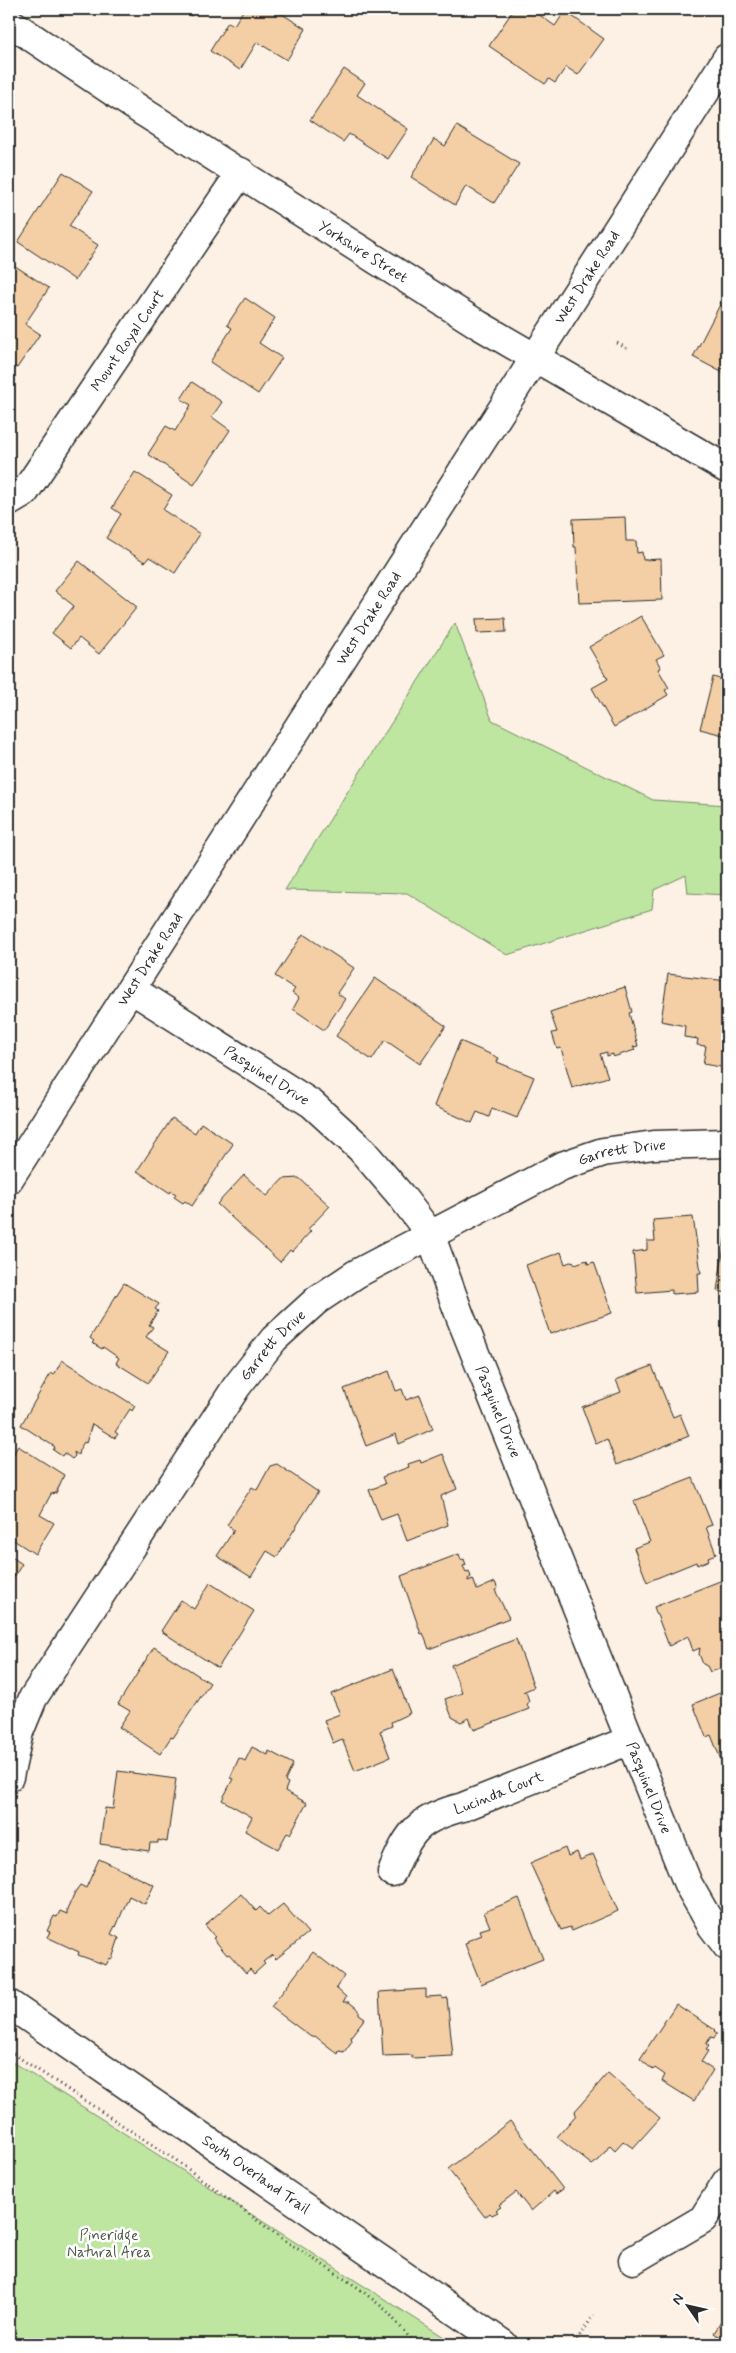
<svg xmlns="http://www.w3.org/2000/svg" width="736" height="2353" viewBox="0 0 736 2353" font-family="Mynerve,sans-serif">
<rect width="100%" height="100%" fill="#fcf1e4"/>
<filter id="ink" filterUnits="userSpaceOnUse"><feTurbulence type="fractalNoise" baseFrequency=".02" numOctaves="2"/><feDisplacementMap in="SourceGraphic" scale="10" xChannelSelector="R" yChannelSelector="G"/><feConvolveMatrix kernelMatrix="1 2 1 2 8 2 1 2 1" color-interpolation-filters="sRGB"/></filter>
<g filter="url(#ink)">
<g fill="#bee6a1" stroke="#748866">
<polygon points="455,623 492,720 653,800 727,805 727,895 688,893 686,875 654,890 652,909 507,955 407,893 285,890"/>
<polygon points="9,2060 455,2344 9,2344"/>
</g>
<g fill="#f4cfa5" stroke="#2b2b2b">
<polygon points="179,9 196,9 191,16"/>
<polygon points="244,9 274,9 306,29 287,60 257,42 240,70 210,51 228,22 234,25"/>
<polygon points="514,9 531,9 555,26 565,11 604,39 578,75 566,67 555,83 549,79 545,84 489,46"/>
<polygon points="344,69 365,83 357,95 408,129 388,159 349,134 343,142 310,120"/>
<polygon points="457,126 519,164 494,203 466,186 455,205 411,177 434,139 445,146"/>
<polygon points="63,172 93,191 69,226 98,245 75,280 18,242"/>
<polygon points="9,262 49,288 25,324 40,334 17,368 9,363"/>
<polygon points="727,291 727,375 693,357"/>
<polygon points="245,298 275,318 259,343 282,358 258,394 210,362 232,328 227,325"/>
<polygon points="192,382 222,402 212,417 230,430 194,485 148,454 166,426 175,431 191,405 181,399"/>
<polygon points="135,472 172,495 163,510 200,534 175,573 149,557 145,562 106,538 121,514 112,508"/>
<polygon points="625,517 626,541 636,541 637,553 642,552 643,560 661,559 662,600 579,603 576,547 574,547 573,519"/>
<polygon points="79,561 137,607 99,654 79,638 71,648 52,633 74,606 55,591"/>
<polygon points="641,616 664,655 656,659 661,668 658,669 669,688 665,690 668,695 614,727 592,688 608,679 589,647"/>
<polygon points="505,618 506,632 477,633 476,619"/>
<polygon points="713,677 727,681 727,736 700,729"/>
<polygon points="303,934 354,968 337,993 345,999 324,1030 293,1009 299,998 292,993 295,989 275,976"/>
<polygon points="668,974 727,981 727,1068 703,1064 706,1046 697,1045 698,1039 684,1037 685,1026 661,1021"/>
<polygon points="375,978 446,1026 420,1064 385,1040 372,1060 336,1036"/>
<polygon points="625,987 632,1012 629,1013 638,1046 633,1047 635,1050 613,1057 613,1054 607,1056 607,1052 600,1054 608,1077 572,1088 561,1048 557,1049 552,1033 557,1032 550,1012"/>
<polygon points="460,1041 499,1058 497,1062 534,1077 517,1118 492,1108 489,1117 477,1112 472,1123 434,1106"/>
<polygon points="172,1118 195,1133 201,1123 233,1144 192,1206 185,1201 183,1203 174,1197 176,1194 171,1191 170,1193 137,1171"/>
<polygon points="244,1175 267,1196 283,1179 299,1178 330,1206 308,1229 311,1231 292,1252 290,1250 280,1262 217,1204"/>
<polygon points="693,1217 701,1273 698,1273 699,1292 672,1294 672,1290 637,1293 633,1252 647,1250 647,1241 655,1241 653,1220"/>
<polygon points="727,1226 727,1293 717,1291"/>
<polygon points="561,1252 565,1264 573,1261 575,1264 587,1260 588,1264 594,1262 612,1313 550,1334 526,1265"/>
<polygon points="124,1283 159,1304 155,1309 158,1311 149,1325 153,1327 146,1337 169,1351 148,1383 116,1363 119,1358 103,1347 102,1349 92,1343 94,1341 90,1338"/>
<polygon points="62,1360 135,1406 132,1411 130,1409 115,1432 118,1434 115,1438 92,1424 86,1443 84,1442 79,1450 78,1455 74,1452 75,1456 72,1459 64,1453 62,1456 53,1450 55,1447 21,1425 51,1373 54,1375"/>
<polygon points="652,1366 673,1417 680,1414 689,1436 617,1465 607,1439 596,1444 582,1407 621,1392 616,1380"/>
<polygon points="389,1371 396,1391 402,1389 406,1400 420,1395 433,1429 399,1444 396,1434 366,1446 344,1389"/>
<polygon points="18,1446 64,1475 56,1493 51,1494 40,1515 54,1523 35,1554 9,1537 9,1461"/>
<polygon points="443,1454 457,1489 441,1496 448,1525 407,1541 397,1514 381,1520 369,1490 385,1484 382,1477 409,1467 408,1464 420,1460 421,1463"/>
<polygon points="277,1464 318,1492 277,1557 267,1551 251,1577 217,1556 234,1530 227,1525 252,1487 257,1490 270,1466"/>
<polygon points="693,1478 712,1525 706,1527 716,1554 708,1557 709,1560 697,1565 696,1562 647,1582 634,1548 650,1542 634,1501"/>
<polygon points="459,1554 461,1560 464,1559 466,1565 463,1566 466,1572 469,1571 471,1577 468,1579 468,1581 473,1579 477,1590 495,1582 498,1589 495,1590 509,1618 429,1649 423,1633 421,1634 401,1576"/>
<polygon points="9,1555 22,1564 9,1585"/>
<polygon points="725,1579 727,1581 727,1666 710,1672 707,1666 703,1664 699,1654 700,1648 693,1651 688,1636 669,1646 654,1607"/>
<polygon points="210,1583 254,1611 218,1668 161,1631 181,1600 194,1609"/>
<polygon points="516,1639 534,1687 523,1692 526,1692 529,1701 527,1705 529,1709 474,1730 469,1718 461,1722 452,1717 445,1699 462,1693 451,1665"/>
<polygon points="154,1647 210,1683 173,1738 171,1737 160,1754 119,1727 130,1711 118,1704"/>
<polygon points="393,1669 410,1713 391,1722 392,1726 380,1731 390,1757 355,1771 342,1739 333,1743 324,1720 340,1714 331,1694"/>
<polygon points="727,1690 727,1775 711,1735 706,1737 693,1704"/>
<polygon points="252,1747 268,1755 269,1751 293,1764 285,1781 288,1783 285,1791 307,1803 290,1834 287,1833 278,1849 245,1831 252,1817 222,1800 233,1779 230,1778 239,1758 245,1761"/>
<polygon points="118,1771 176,1779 167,1842 158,1840 158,1843 150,1843 149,1851 100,1844 105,1808 113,1809"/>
<polygon points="565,1848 568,1856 577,1852 580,1860 593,1854 618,1911 572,1931 570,1927 561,1930 530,1863"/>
<polygon points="99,1859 154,1885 145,1904 129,1896 116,1927 115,1926 111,1934 119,1938 112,1959 110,1958 106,1965 78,1955 79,1952 47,1937 50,1932 47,1931 54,1916 57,1917 60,1911 67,1914 67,1910 75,1892 80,1885 86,1888"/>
<polygon points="241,1894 256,1911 260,1907 268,1916 283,1904 308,1933 276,1959 272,1955 263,1962 265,1964 254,1974 250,1969 246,1973 229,1954 227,1955 213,1938 215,1937 205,1925"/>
<polygon points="519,1898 543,1959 481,1984 465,1944 468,1943 467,1941 482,1935 480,1930 490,1927 484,1912"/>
<polygon points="313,1952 344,1976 336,1988 346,1997 343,2002 349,2002 359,2010 359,2014 365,2018 351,2036 352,2041 344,2052 339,2051 338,2054 315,2036 311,2037 271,2007"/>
<polygon points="426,1989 426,1997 442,1996 442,1999 447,1998 453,2056 412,2058 412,2055 383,2056 379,1992"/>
<polygon points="676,2004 715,2030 714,2031 717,2033 714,2038 711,2037 706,2044 709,2046 706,2050 708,2051 701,2062 713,2070 694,2101 662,2081 665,2075 655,2068 653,2070 640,2059"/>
<polygon points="608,2073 660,2118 633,2148 623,2141 615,2150 610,2145 599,2160 592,2165 557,2137 576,2115 575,2111"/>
<polygon points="510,2121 563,2189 556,2194 554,2191 531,2211 516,2192 499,2205 501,2207 496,2210 498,2212 492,2215 490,2213 485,2217 448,2169"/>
<polygon points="724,2317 727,2319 727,2344 712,2344 717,2336 720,2337 714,2333"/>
</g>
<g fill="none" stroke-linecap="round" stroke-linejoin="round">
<defs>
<g id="minor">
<path id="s1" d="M9 22 145 113 479 325 727 469"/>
<path id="s2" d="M9 502 24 493 241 172"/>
<path id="s3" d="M131 989 312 1104 360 1148 402 1197 430 1234 460 1316 688 1884 712 1926 727 1946"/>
<path id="s4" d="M9 1777 19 1732 33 1698 237 1386 274 1339 317 1300 356 1274 562 1166 603 1152 654 1145 727 1143"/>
<path id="s5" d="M392 1872C409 1831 419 1818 463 1807L630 1740"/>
<path id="s6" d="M9 2004 503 2344"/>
<polyline points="633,2260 703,2219 727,2181"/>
</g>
<g id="major">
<path id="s7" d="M9 1179 727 58"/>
</g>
</defs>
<use href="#minor" stroke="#2b2b2b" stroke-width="31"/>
<use href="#major" stroke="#2b2b2b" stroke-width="31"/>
<g stroke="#2b2b2b" stroke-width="3" stroke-dasharray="1 4" stroke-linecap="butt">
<polyline points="617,343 626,348 625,351"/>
<polyline points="9,2051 177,2161 284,2240 357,2287 386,2310 415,2344"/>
<polyline points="574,2344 594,2315"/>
</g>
<use href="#minor" stroke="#fff" stroke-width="28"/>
<use href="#major" stroke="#fff" stroke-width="28"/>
</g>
</g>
<g text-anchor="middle" stroke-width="5" stroke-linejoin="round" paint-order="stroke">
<g font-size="15" fill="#2b2b2b" stroke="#fff">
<text dy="5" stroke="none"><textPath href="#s1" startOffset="422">Yorkshire Street</textPath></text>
<text dy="5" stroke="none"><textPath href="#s7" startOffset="1071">West Drake Road</textPath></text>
<text dy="5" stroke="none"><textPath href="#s2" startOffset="202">Mount Royal Court</textPath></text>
<text dy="5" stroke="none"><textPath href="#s7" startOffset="666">West Drake Road</textPath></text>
<text dy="5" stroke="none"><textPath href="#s7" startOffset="261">West Drake Road</textPath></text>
<text dy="5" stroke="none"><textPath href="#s3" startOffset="161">Pasquinel Drive</textPath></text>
<text dy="5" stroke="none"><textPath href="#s4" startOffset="915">Garrett Drive</textPath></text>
<text dy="5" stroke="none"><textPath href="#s4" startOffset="510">Garrett Drive</textPath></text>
<text dy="5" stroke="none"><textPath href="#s3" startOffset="581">Pasquinel Drive</textPath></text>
<text dy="5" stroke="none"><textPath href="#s3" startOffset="986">Pasquinel Drive</textPath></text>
<text dy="5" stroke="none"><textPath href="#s5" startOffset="140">Lucinda Court</textPath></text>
<text dy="5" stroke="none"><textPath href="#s6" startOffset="300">South Overland Trail</textPath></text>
</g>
<g font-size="15" fill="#505a48" stroke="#fff">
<text x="109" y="2240">Pineridge<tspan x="109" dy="17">Natural Area</tspan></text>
</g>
</g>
<rect width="736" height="2353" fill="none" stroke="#fff" stroke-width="30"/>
<rect x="15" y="15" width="706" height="2323" fill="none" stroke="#2b2b2b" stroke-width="2" filter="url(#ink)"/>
<g transform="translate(688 2306) rotate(304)" stroke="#ffffff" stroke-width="4" paint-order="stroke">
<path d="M0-4L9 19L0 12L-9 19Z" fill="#2b2b2b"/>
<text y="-8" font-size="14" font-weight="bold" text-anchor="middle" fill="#2b2b2b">N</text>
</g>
</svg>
